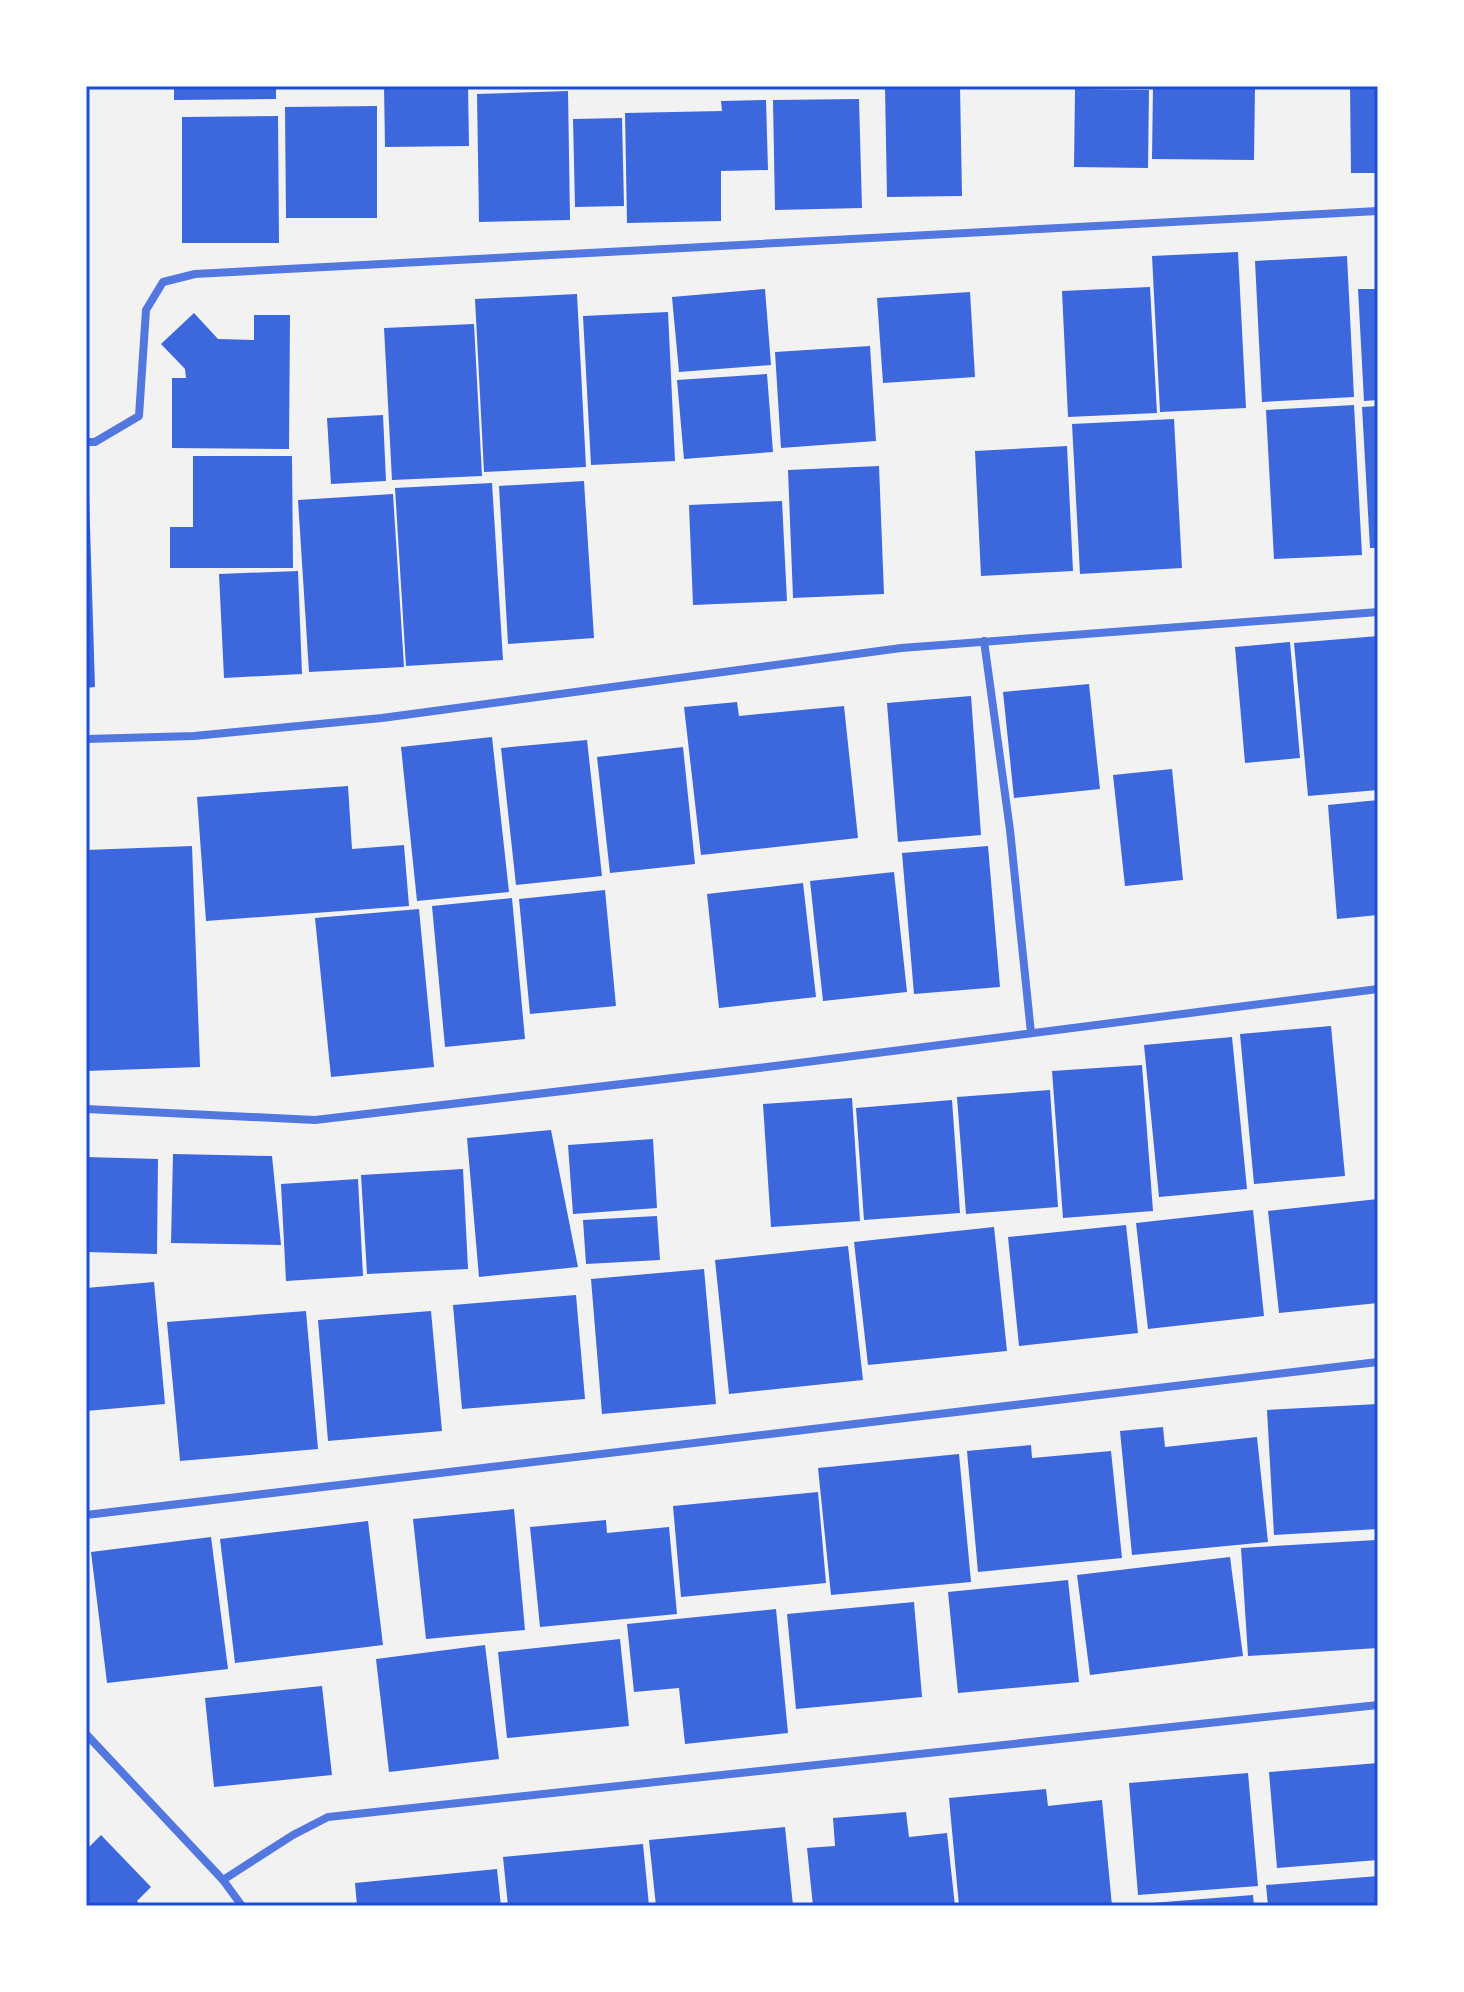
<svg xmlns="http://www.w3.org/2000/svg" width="1464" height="1992" viewBox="0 0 1464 1992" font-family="Poppins,sans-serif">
<rect width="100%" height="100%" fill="#f2f2f2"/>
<g fill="#3d67dc">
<polygon points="174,86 276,86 276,99 174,100"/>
<polygon points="384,86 468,86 469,146 385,147"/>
<polygon points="885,86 960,86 962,196 887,197"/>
<polygon points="1153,86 1255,86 1254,160 1152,159"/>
<polygon points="1350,86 1378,86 1378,173 1351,173"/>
<polygon points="1075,89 1149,90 1148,168 1074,167"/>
<polygon points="568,91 570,220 479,222 477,94"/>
<polygon points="859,99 862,208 775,210 773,100"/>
<polygon points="766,100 768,170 721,171 721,221 627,223 625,113 722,111 721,101"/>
<polygon points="377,106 377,218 286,218 285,107"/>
<polygon points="278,116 279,243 182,243 182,117"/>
<polygon points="622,118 624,206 575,207 573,119"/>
<polygon points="1238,252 1246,408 1160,412 1152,256"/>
<polygon points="1347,256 1354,397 1262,402 1255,261"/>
<polygon points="1150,287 1157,413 1068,417 1062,291"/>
<polygon points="765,289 771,365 679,372 672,297"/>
<polygon points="1358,289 1378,289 1378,400 1364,401"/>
<polygon points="970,292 975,377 883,383 877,298"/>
<polygon points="577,294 586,467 484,472 475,299"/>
<polygon points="668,312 675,461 591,465 583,316"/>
<polygon points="194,313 218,339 254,340 254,315 290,315 289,449 172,448 172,378 186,378 185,369 161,344"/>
<polygon points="474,324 482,476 392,480 384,328"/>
<polygon points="870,346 876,441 781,448 775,352"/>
<polygon points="767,374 773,452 684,459 677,380"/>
<polygon points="1354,405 1362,555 1274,559 1266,410"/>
<polygon points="1378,406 1378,548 1370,548 1362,407"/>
<polygon points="383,415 386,481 331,484 327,418"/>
<polygon points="1174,419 1182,568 1080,574 1072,424"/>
<polygon points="1067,446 1073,571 981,576 975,451"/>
<polygon points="193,456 292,456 293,568 170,568 170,527 193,527"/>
<polygon points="879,466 884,594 793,598 788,470"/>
<polygon points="584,481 594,638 508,644 499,486"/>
<polygon points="492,483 503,660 406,666 395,488"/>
<polygon points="89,494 95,687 86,688 86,495"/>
<polygon points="393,494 404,667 309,672 298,500"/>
<polygon points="782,501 787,601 693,605 689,505"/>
<polygon points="298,571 302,674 224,678 219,574"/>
<polygon points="1378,636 1378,790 1308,796 1294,643"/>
<polygon points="1290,642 1300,758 1245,763 1235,647"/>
<polygon points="1089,684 1100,789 1014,798 1003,692"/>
<polygon points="971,696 981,835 898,842 887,703"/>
<polygon points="737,702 739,716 844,706 858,838 701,855 684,707"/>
<polygon points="492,737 509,892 417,901 401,747"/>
<polygon points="587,740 602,876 516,885 501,748"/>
<polygon points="683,747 695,864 610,873 597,757"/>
<polygon points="1172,769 1183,880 1125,886 1113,775"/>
<polygon points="348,786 352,849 404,845 409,906 206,921 197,797"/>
<polygon points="1378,800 1378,915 1337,919 1328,805"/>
<polygon points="192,846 200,1067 86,1071 86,850"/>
<polygon points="988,846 1000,987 914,994 902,853"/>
<polygon points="894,872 907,992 823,1001 810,881"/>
<polygon points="803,883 816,997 719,1008 707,894"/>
<polygon points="605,890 616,1006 530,1014 519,899"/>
<polygon points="512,898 525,1039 445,1047 432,906"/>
<polygon points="419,909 434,1067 331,1077 315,918"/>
<polygon points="1331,1026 1345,1176 1254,1184 1240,1034"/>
<polygon points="1232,1037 1247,1189 1159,1197 1144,1045"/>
<polygon points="1142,1065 1153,1211 1063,1218 1052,1071"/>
<polygon points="1050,1090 1058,1207 966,1214 957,1097"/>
<polygon points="852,1098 860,1221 771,1227 763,1104"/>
<polygon points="952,1100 960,1213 864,1220 856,1108"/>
<polygon points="551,1130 578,1267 479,1277 467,1138"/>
<polygon points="653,1139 657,1208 573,1214 568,1145"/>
<polygon points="173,1154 272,1156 281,1245 171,1243"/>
<polygon points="86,1157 158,1159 157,1254 86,1252"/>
<polygon points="463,1169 468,1269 367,1274 361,1175"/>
<polygon points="358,1179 363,1276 286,1281 281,1184"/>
<polygon points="1378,1199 1378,1303 1279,1313 1268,1211"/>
<polygon points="1253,1210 1264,1316 1148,1329 1136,1223"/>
<polygon points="657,1216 660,1260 586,1264 583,1220"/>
<polygon points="1126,1225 1138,1333 1019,1346 1008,1237"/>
<polygon points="994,1227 1007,1351 868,1365 854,1242"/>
<polygon points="848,1246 863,1380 729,1394 715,1260"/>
<polygon points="704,1269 716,1404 602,1414 591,1279"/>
<polygon points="154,1282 165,1404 86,1411 86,1288"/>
<polygon points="576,1295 585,1399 462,1409 453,1305"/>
<polygon points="306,1311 318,1449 180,1461 167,1322"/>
<polygon points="431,1311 442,1431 328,1441 318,1320"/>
<polygon points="1378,1404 1378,1529 1274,1535 1267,1410"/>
<polygon points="1163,1427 1165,1447 1257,1437 1268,1542 1132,1555 1120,1431"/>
<polygon points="1031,1445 1032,1458 1111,1451 1122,1558 978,1572 967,1451"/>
<polygon points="959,1454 971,1582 831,1595 818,1468"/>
<polygon points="818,1492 826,1583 681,1597 673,1506"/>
<polygon points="514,1509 525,1630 426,1639 413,1519"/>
<polygon points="606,1520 607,1533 669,1527 677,1614 540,1627 530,1527"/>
<polygon points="368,1521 383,1645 235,1663 220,1539"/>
<polygon points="211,1537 228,1669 107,1683 91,1552"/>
<polygon points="1376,1540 1378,1648 1248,1656 1241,1548"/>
<polygon points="1230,1557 1243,1656 1090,1675 1077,1575"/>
<polygon points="1068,1580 1079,1682 958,1693 948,1592"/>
<polygon points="914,1602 922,1697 796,1709 787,1614"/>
<polygon points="776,1609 788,1733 685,1744 679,1688 634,1692 627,1624"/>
<polygon points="620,1639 629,1726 507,1738 498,1652"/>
<polygon points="485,1645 499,1759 389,1772 376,1659"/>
<polygon points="322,1686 332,1775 214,1787 205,1698"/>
<polygon points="1378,1763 1378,1860 1277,1868 1269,1772"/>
<polygon points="1248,1773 1258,1886 1138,1895 1129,1783"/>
<polygon points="1046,1789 1048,1806 1102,1800 1112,1906 959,1906 949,1798"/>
<polygon points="906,1812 909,1837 947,1833 955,1906 813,1906 807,1848 835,1846 833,1818"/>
<polygon points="785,1827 793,1906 656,1906 649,1840"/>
<polygon points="101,1835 151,1887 137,1901 141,1906 86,1906 86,1850"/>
<polygon points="643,1844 649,1906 508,1906 503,1857"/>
<polygon points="497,1869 501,1906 357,1906 355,1883"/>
<polygon points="1378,1876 1378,1906 1268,1906 1266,1885"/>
<polygon points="1253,1895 1254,1906 1139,1906 1139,1904"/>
</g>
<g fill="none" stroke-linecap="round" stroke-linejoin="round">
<g stroke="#5277de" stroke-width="8">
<polyline points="86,442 95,442 139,416 146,310 163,282 195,274 1378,211"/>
<polyline points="984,641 1010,830 1031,1033"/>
<polyline points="86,739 194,736 382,718 901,648 1378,612"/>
<polyline points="86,1109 315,1120 767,1067 1378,989"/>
<polyline points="86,1515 1378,1362"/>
<polyline points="86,1734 223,1880 242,1906"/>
<polyline points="223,1880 293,1835 328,1817 1378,1705"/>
</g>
</g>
<rect width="1464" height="1992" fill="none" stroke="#ffffff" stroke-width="176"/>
<rect x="88" y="88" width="1288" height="1816" fill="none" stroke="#1d4ed8" stroke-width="3"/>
</svg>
